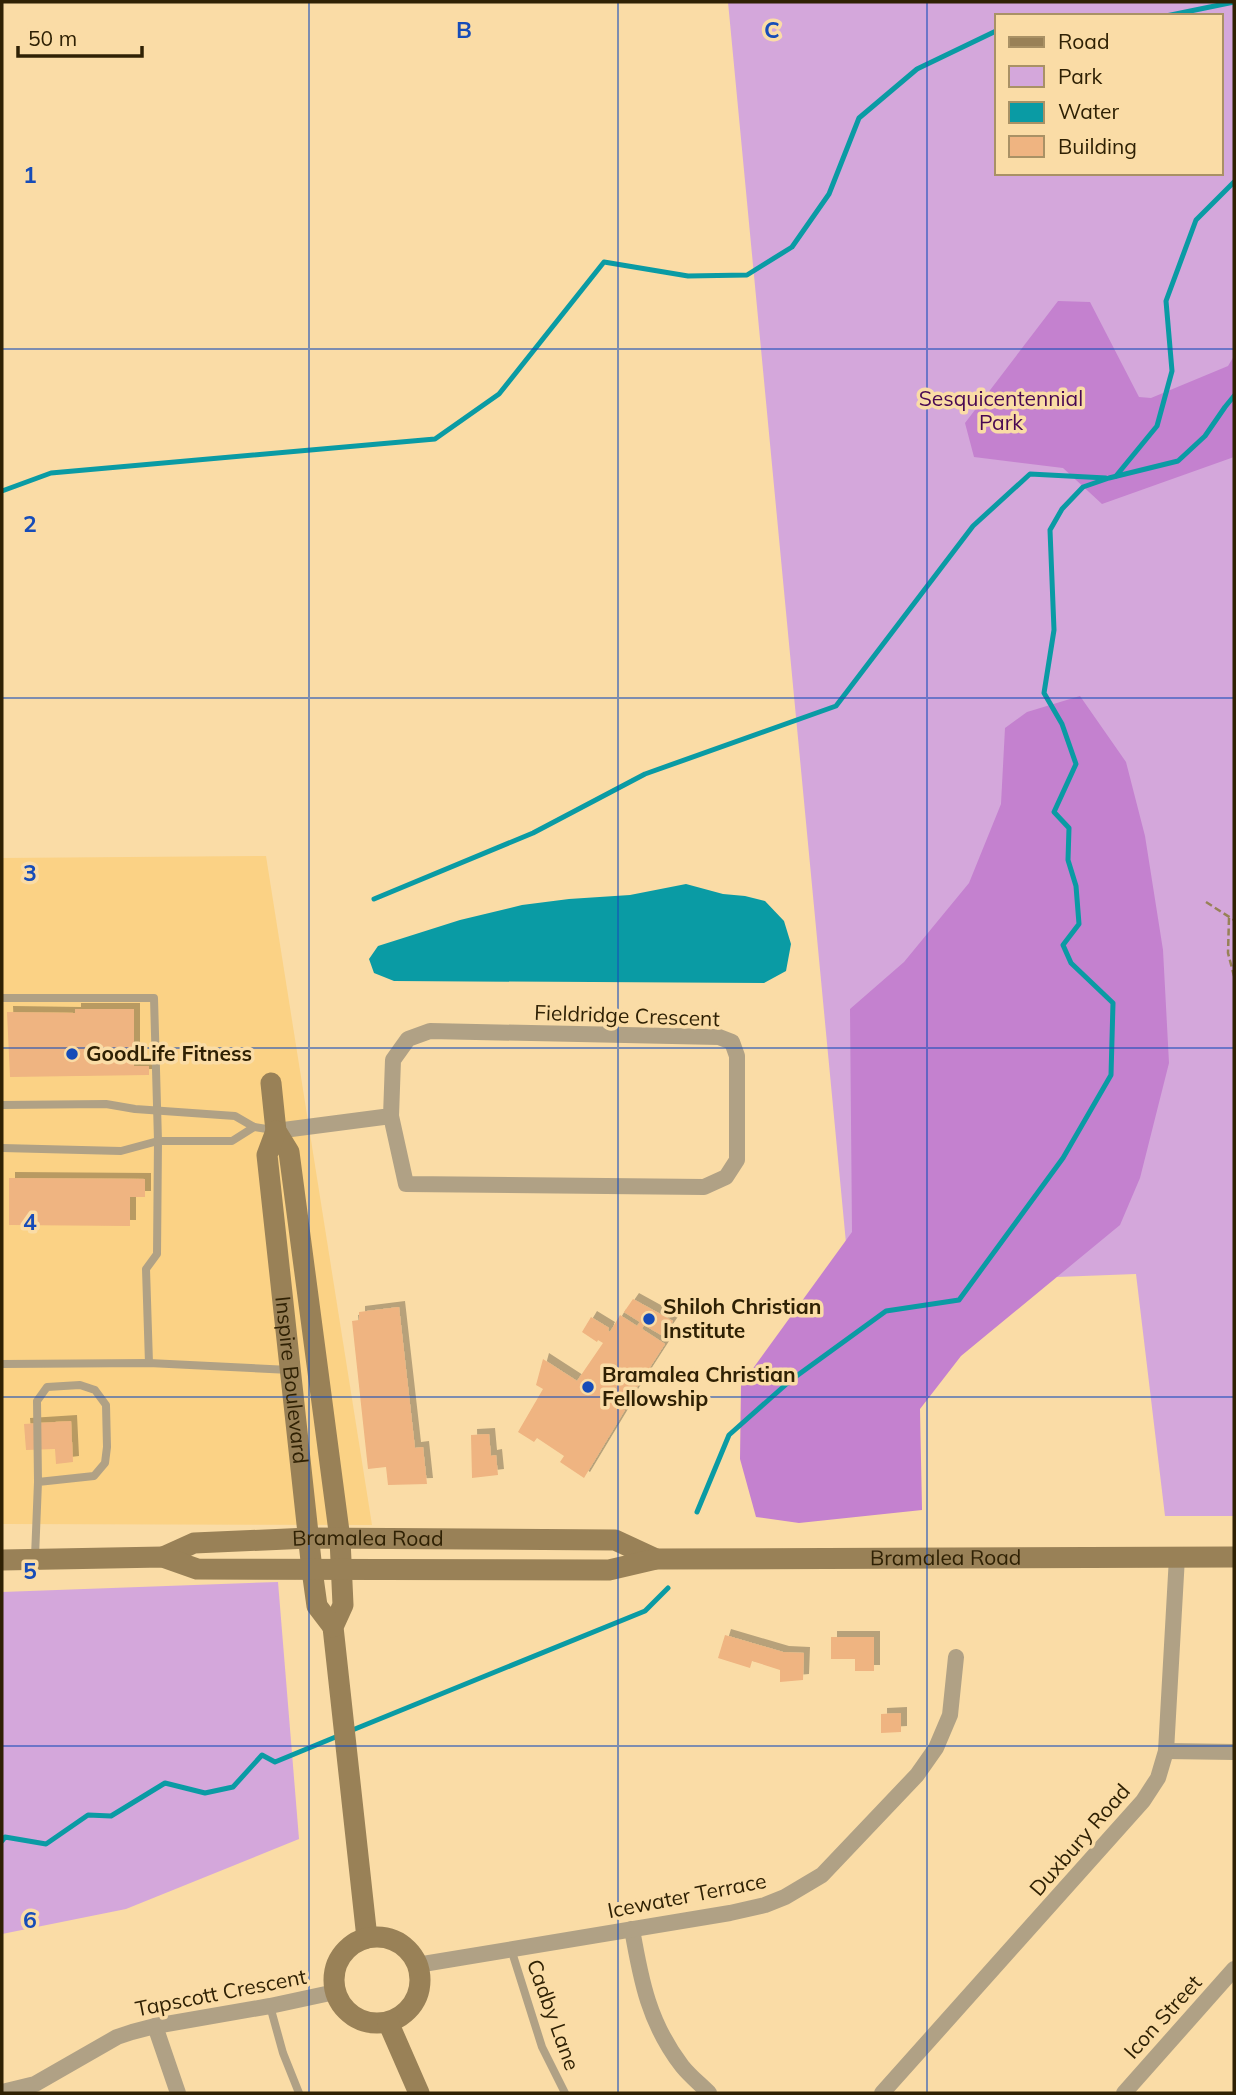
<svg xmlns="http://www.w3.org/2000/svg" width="1236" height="2095" viewBox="0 0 1236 2095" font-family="Mulish,sans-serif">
<defs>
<filter id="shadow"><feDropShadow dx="6" dy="-6" stdDeviation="0" flood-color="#0004"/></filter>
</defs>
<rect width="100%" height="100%" fill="#fadca6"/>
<polygon fill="#fbd285" points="266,856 372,1525 2,1524 2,858"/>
<g fill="#d4a7db" fill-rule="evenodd">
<path d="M728 2H1234V1516H1165L1136 1274 850 1285ZM996 16H1220V173H996Z"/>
<polygon points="278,1582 299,1839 126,1909 2,1934 2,1592"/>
</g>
<g fill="#c481cf">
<polygon points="1058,301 1090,302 1139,397 1151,398 1228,366 1234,356 1234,457 1102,504 1063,468 974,457 965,423"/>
<polygon points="1080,696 1126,762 1145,836 1163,950 1169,1063 1140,1178 1120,1225 961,1356 920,1409 922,1510 799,1523 756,1517 740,1459 741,1385 852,1232 850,1009 904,962 969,883 1001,804 1005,728 1027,712"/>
</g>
<polygon fill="#0a9ba4" points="686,884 723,894 745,896 765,901 784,921 791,944 786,971 764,983 394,981 374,973 369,959 378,946 460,920 522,905 569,899 630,895"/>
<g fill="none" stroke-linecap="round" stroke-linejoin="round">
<g stroke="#0a9ba4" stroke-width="5">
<polyline points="1166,16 1234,2"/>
<polyline points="1116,476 1157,426 1172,371 1166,301 1196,220 1234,182"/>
<polyline points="2,491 51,473 435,439 499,394 604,262 688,276 747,275 792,247 829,194 859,118 917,69 996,31"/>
<polyline points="374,899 533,833 645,774 836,706 973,526 1030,474 1106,478"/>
<polyline points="697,1512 729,1435 791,1380 886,1311 959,1300 1063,1158 1111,1075 1113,1003 1071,963 1063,945 1079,924 1076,886 1068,860 1069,828 1054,812 1076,764 1062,724 1044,693 1054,630 1050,530 1062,509 1083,487 1109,478 1178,461 1205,436 1225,407 1234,396"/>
<polyline points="350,1731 645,1611 668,1588"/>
<polyline points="2,1841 5,1837 46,1844 88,1815 111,1816 165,1783 205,1793 233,1787 262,1755 275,1762 338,1736"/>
</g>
</g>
<g fill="#efb481" filter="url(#shadow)">
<polygon points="75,1009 134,1009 134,1066 149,1066 149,1075 10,1077 7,1012 75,1013"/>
<polygon points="9,1178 145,1179 145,1197 130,1197 130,1226 9,1225"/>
<polygon points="633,1299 673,1321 663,1336 644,1325 642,1329 665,1344 623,1409 625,1410 584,1478 560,1462 564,1456 537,1438 534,1442 518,1432 543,1389 536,1385 543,1359 577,1381 603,1343 598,1340 597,1342 582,1332 591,1317 609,1328 608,1330 610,1332 620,1315 637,1326 640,1322 624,1312"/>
<polygon points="399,1307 415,1448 423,1447 427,1484 388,1485 386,1467 368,1469 352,1321 359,1320 359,1312"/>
<polygon points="71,1421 73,1462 56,1464 55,1449 26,1450 24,1424"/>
<polygon points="489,1434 491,1456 496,1455 498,1475 472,1478 471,1435"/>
<polygon points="725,1635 783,1652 804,1653 803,1680 780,1682 780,1670 752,1661 750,1668 718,1658"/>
<polygon points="831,1637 874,1637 874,1671 855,1671 855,1659 831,1659"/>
<polygon points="901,1713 901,1732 881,1733 881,1714"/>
</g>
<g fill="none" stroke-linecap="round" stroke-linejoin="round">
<g stroke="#978157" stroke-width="2.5" stroke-dasharray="7 3.5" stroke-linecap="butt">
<polyline points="1206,902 1234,920"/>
<polyline points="1229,918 1228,953 1234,976"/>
</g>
<g stroke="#b0a185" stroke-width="8">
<polyline points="2,998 154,998 158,1141 157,1254 146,1269 149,1363"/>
<polyline points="2,1105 106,1104 135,1109 235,1116 254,1127 273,1130"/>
<polyline points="2,1148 121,1151 158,1141 232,1141 254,1127"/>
<polyline points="2,1364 149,1363 290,1370"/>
<polyline points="35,1557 38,1482 37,1401 47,1387 80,1385 95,1390 106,1405 107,1447 105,1463 94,1476 38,1482"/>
<polyline points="511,1949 542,2047 565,2093"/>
<polyline points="270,2006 283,2053 299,2093"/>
</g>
<g stroke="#b0a185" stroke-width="16">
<polyline points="276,1131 391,1116 393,1060 408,1039 430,1031 719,1037 732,1042 737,1056 737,1160 726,1177 704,1187 406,1184 391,1116"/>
<polyline points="1166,1751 1234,1752"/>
<path d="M632 1929C641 1981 649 2023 682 2066 690 2076 700 2084 709 2093"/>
<polyline points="417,1965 730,1913 765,1905 785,1897 822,1875 917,1775 936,1748 950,1715 956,1657"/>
<polyline points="155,2026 178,2093"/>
<polyline points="2,2092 35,2084 117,2037 132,2032 155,2026 270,2006 335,1992"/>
<polyline points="882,2093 1143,1801 1158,1778 1166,1751 1177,1557"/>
<polyline points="1124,2093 1234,1969"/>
</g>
<g stroke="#998157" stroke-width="21">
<polyline points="271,1083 276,1131 289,1152 340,1539 343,1605 333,1627 367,1938"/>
<path id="s1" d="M276 1131 267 1155 312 1570 317 1606 333 1627"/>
<path id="s2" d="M163 1557 194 1543 309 1538 615 1540 656 1559"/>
<path id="s3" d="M2 1560 163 1557 197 1569 609 1570 656 1559 1234 1557"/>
<circle cx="377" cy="1980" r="43"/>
<polyline points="388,2022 419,2093"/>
</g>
</g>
<path fill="none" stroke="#164cb8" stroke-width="2" stroke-opacity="0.55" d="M309 2V2093M618 2V2093M927 2V2093M2 349H1234M2 698H1234M2 1048H1234M2 1397H1234M2 1746H1234"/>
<g fill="#164cb8" stroke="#fadca6" stroke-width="2.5">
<circle cx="72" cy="1054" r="7"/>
<circle cx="649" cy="1319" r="7"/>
<circle cx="588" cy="1387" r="7"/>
</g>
<g text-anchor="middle" stroke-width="7" stroke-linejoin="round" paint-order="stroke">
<g font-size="21" fill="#480852" stroke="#fadca6">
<text x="1001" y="406">Sesquicentennial<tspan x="1001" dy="24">Park</tspan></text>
</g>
<g font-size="21" fill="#2f2104" stroke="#fadca6">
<text transform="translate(627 1016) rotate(2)" y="7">Fieldridge Crescent</text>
<text dy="7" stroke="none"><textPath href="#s1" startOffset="252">Inspire Boulevard</textPath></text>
<text dy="7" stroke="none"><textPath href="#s2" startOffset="208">Bramalea Road</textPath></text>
<text dy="7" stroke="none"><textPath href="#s3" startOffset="947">Bramalea Road</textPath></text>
<text transform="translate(1080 1840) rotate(-49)" y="7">Duxbury Road</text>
<text transform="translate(687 1896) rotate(-11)" y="7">Icewater Terrace</text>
<text transform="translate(221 1993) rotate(-11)" y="7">Tapscott Crescent</text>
<text transform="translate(553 2015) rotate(70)" y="7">Cadby Lane</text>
<text transform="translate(1163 2017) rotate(-48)" y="7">Icon Street</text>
</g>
<g font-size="21" font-weight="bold" fill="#2f2104" stroke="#fadca6" text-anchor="start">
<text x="86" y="1061">GoodLife Fitness</text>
<text x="663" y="1314">Shiloh Christian<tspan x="663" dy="24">Institute</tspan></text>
<text x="602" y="1382">Bramalea Christian<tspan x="602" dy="24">Fellowship</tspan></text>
</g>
</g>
<g font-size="23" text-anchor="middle" font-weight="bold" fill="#164cb8" stroke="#fadca6" stroke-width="7" stroke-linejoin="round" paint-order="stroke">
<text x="464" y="38">B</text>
<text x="772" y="38">C</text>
<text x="30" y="183">1</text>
<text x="30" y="532">2</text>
<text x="30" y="881">3</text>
<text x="30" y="1230">4</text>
<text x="30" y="1579">5</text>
<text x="30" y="1928">6</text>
</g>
<rect width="1236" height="2095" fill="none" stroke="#2f2104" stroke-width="7"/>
<rect x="995" y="14" width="228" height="161" fill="#fadca6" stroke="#a99165" stroke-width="2"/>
<rect x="1009" y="37" width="35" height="10" fill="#998157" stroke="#a99165" stroke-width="2"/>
<text x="1058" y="49" font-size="21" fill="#2f2104">Road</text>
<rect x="1009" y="66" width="35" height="21" fill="#d4a7db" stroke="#a99165" stroke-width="2"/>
<text x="1058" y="84" font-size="21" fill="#2f2104">Park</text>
<rect x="1009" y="102" width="35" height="21" fill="#0a9ba4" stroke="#a99165" stroke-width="2"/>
<text x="1058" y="119" font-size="21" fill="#2f2104">Water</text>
<rect x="1009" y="136" width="35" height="21" fill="#efb481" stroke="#a99165" stroke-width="2"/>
<text x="1058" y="154" font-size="21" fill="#2f2104">Building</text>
<path d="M18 46v10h124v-10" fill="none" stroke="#2f2104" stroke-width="3.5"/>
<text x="28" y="46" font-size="21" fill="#2f2104" stroke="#fadca6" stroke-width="5" paint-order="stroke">50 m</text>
</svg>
